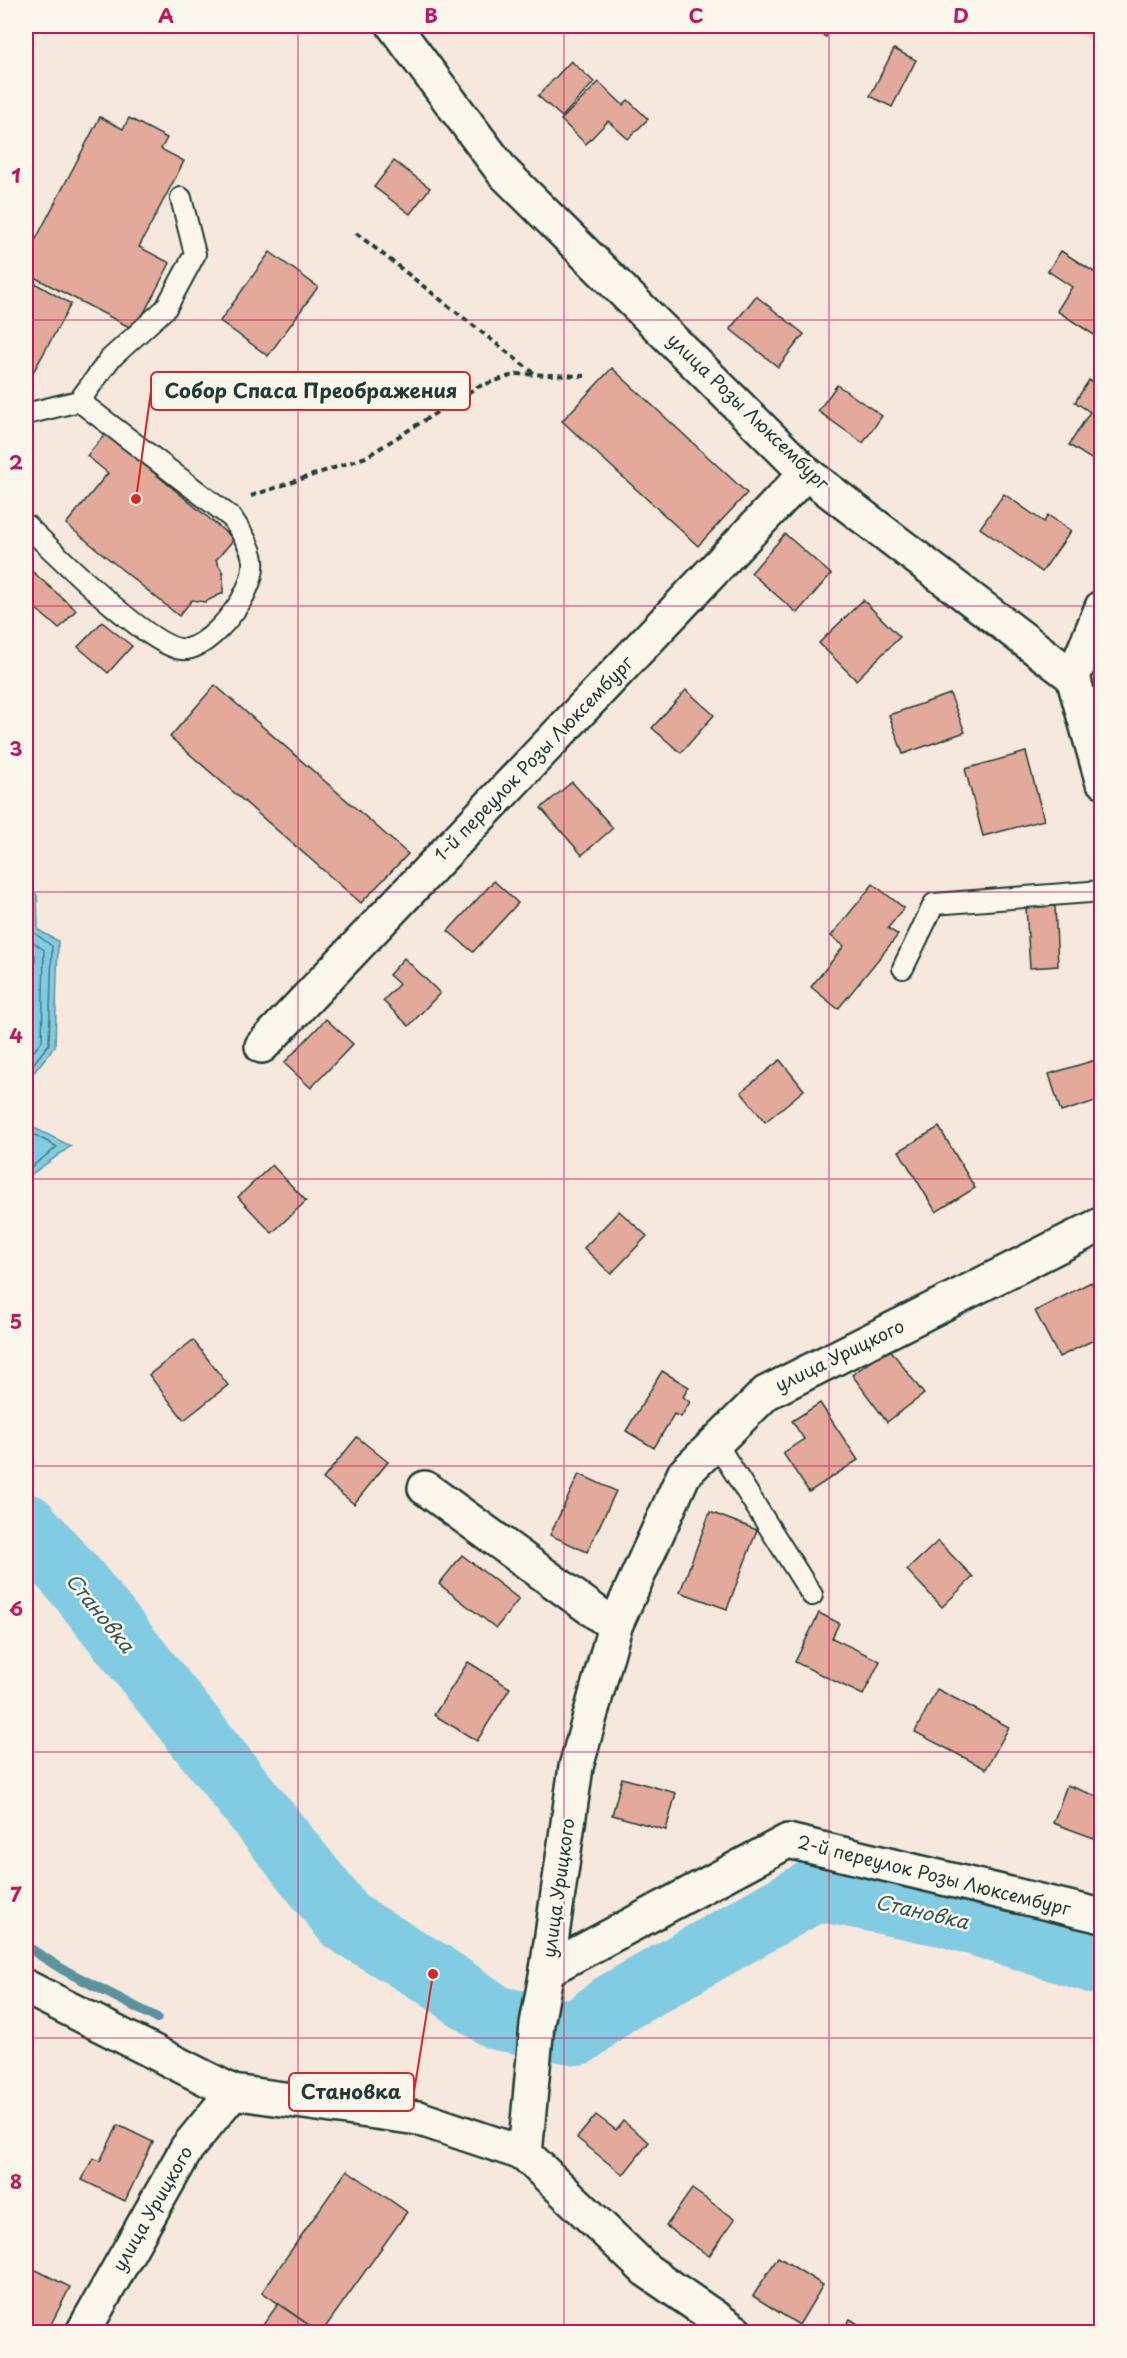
<svg xmlns="http://www.w3.org/2000/svg" width="1127" height="2358" viewBox="0 0 1127 2358" font-family="'Playpen Sans',sans-serif">
<rect width="100%" height="100%" fill="#f6e8dc"/>
<filter id="ink" filterUnits="userSpaceOnUse"><feTurbulence type="fractalNoise" baseFrequency=".0167" numOctaves="2"/><feDisplacementMap in="SourceGraphic" scale="12" xChannelSelector="R" yChannelSelector="G"/><feConvolveMatrix kernelMatrix="1 2 1 2 8 2 1 2 1" color-interpolation-filters="sRGB"/></filter>
<g filter="url(#ink)">
<polygon fill="#f0d5c9" points="1058,26 1101,26 1101,42"/>
<g fill="#82cce3" stroke="#5a939d" stroke-width="1.5">
<polygon points="26,887 37,895 38,930 58,941 55,1046 26,1082"/>
<polygon points="26,1124 71,1146 26,1178"/>
</g>
<g fill="none" stroke-linecap="round" stroke-linejoin="round">
<g stroke="#47767a" stroke-width="1.5">
<polyline points="26,895 31,899 33,932 52,946 49,1044 26,1073"/>
<polyline points="26,933 29,939 44,950 42,1041 26,1061"/>
<polyline points="26,948 35,955 33,1037 26,1047"/>
<polyline points="26,1130 57,1147 26,1171"/>
</g>
<polyline stroke="#5a939d" stroke-width="10" points="26,1946 62,1969 157,2018"/>
<polyline stroke="#82cce3" stroke-width="64" points="26,1525 77,1583 346,1922 433,1974 497,2018 578,2033 613,2005 817,1889 951,1916 1102,1964"/>
</g>
<g fill="#e3aa9c" stroke="#1f3d34" stroke-width="1.5">
<polygon points="802,26 831,26 826,37"/>
<polygon points="894,49 916,60 892,107 870,96"/>
<polygon points="571,61 594,82 562,117 538,96"/>
<polygon points="599,82 623,105 628,100 648,119 628,139 608,121 586,144 561,120"/>
<polygon points="100,117 123,129 129,118 167,138 161,149 184,161 139,247 170,263 135,330 26,273 26,258"/>
<polygon points="394,161 430,188 410,214 374,187"/>
<polygon points="1061,251 1102,277 1102,340 1057,311 1072,287 1048,271"/>
<polygon points="270,252 318,287 268,356 220,321"/>
<polygon points="26,278 71,304 31,376 26,372"/>
<polygon points="756,296 804,334 778,367 730,329"/>
<polygon points="612,368 747,493 698,546 562,421"/>
<polygon points="1089,380 1102,388 1102,466 1069,445 1090,412 1075,402"/>
<polygon points="837,385 882,416 863,443 818,411"/>
<polygon points="106,433 234,539 216,560 223,573 223,593 205,602 192,600 179,616 66,524 108,473 87,456"/>
<polygon points="1004,494 1044,522 1048,515 1071,531 1042,572 980,528"/>
<polygon points="785,534 831,574 797,613 751,573"/>
<polygon points="26,566 76,610 59,629 26,600"/>
<polygon points="863,600 900,637 856,680 819,643"/>
<polygon points="102,622 132,646 108,673 78,647"/>
<polygon points="215,685 408,854 361,903 170,737"/>
<polygon points="686,690 714,715 681,753 652,728"/>
<polygon points="950,694 965,732 903,754 889,715"/>
<polygon points="1026,752 1044,820 983,836 965,769"/>
<polygon points="572,782 613,828 582,855 541,808"/>
<polygon points="494,881 518,903 473,952 448,931"/>
<polygon points="873,884 904,908 888,928 898,935 838,1009 811,987 844,946 831,936"/>
<polygon points="1055,906 1058,966 1030,968 1026,907"/>
<polygon points="404,958 440,993 409,1026 383,1001 399,984 389,975"/>
<polygon points="326,1019 353,1044 311,1088 284,1063"/>
<polygon points="1102,1058 1102,1099 1061,1112 1049,1074"/>
<polygon points="780,1060 804,1090 765,1122 741,1092"/>
<polygon points="939,1127 975,1188 936,1212 899,1151"/>
<polygon points="272,1165 306,1201 272,1233 238,1197"/>
<polygon points="619,1211 647,1236 611,1274 584,1248"/>
<polygon points="1091,1282 1102,1303 1102,1336 1059,1357 1035,1311"/>
<polygon points="193,1340 228,1385 184,1420 149,1375"/>
<polygon points="889,1348 924,1394 887,1422 852,1375"/>
<polygon points="662,1371 689,1387 683,1397 690,1402 681,1417 674,1414 654,1448 626,1431"/>
<polygon points="820,1403 858,1460 809,1492 783,1453 804,1439 792,1421"/>
<polygon points="357,1437 388,1462 354,1504 323,1479"/>
<polygon points="579,1474 616,1491 587,1552 550,1535"/>
<polygon points="710,1512 757,1530 727,1609 680,1592"/>
<polygon points="938,1541 973,1577 942,1607 907,1570"/>
<polygon points="462,1555 519,1599 496,1628 439,1584"/>
<polygon points="819,1613 839,1623 832,1638 880,1661 863,1695 795,1662"/>
<polygon points="468,1662 510,1688 477,1741 434,1715"/>
<polygon points="937,1689 1009,1727 986,1769 915,1732"/>
<polygon points="622,1778 676,1793 666,1830 612,1815"/>
<polygon points="1067,1785 1102,1798 1102,1841 1053,1823"/>
<polygon points="596,2115 616,2130 623,2121 649,2142 623,2175 577,2138"/>
<polygon points="118,2125 153,2142 125,2201 82,2180 93,2158 100,2161"/>
<polygon points="347,2170 407,2212 322,2332 319,2332 262,2292"/>
<polygon points="692,2189 735,2219 709,2256 666,2226"/>
<polygon points="778,2257 823,2285 799,2325 753,2296"/>
<polygon points="32,2268 70,2287 47,2332 26,2331 26,2280"/>
<polygon points="278,2304 319,2332 258,2332"/>
<polygon points="850,2319 871,2332 841,2332"/>
</g>
<g fill="none" stroke-linecap="round" stroke-linejoin="round">
<defs>
<g id="service">
<polyline points="26,414 79,401 110,359 166,308 195,254 181,198"/>
<path d="M26 525C51 549 156 655 187 649 208 645 230 618 241 601 262 563 254 552 232 518L79 401"/>
<polyline points="903,968 934,904 1102,891"/>
<polyline points="716,1443 812,1595"/>
</g>
<g id="minor">
<polyline points="394,26 503,172 806,473 1073,677 1102,780"/>
<polyline points="1073,677 1102,607"/>
<polyline points="262,1046 806,473"/>
<polyline points="425,1488 615,1626"/>
<polyline points="547,1970 788,1841 1102,1916"/>
<polyline points="26,1987 233,2092 418,2118 525,2154 646,2270 736,2332"/>
<polyline points="525,2154 537,2024 547,1970 576,1767 615,1626 684,1474 766,1393 1102,1224"/>
<polyline points="83,2332 187,2148 233,2092"/>
</g>
</defs>
<use href="#service" stroke="#1f3d34" stroke-width="24"/>
<use href="#minor" stroke="#1f3d34" stroke-width="38"/>
<g stroke="#1f3d34" stroke-width="4" stroke-dasharray="6 4.5" stroke-linecap="butt">
<polyline points="356,233 536,375"/>
<polyline points="251,496 366,457 477,387 516,374 585,376"/>
</g>
<use href="#service" stroke="#fbf7ec" stroke-width="20"/>
<use href="#minor" stroke="#fbf7ec" stroke-width="33"/>
</g>
</g>
<path fill="none" stroke="#c2185b" stroke-width="1.5" stroke-opacity="0.55" d="M298 26V2332M564 26V2332M829 26V2332M26 320H1102M26 606H1102M26 892H1102M26 1179H1102M26 1466H1102M26 1752H1102M26 2038H1102"/>
<g text-anchor="middle" stroke-width="5" stroke-linejoin="round" paint-order="stroke">
<g font-size="18" fill="#1f3d34" stroke="#fbf7ec">
<text transform="translate(748 412) rotate(44)" y="6">улица Розы Люксембург</text>
<text transform="translate(534 759) rotate(-46)" y="6">1-й переулок Розы Люксембург</text>
<text transform="translate(840 1356) rotate(-26)" y="6">улица Урицкого</text>
<text transform="translate(934 1876) rotate(14)" y="6">2-й переулок Розы Люксембург</text>
<text transform="translate(559 1888) rotate(-82)" y="6">улица Урицкого</text>
<text transform="translate(153 2209) rotate(-60)" y="6">улица Урицкого</text>
</g>
<g font-size="20" font-style="italic" fill="#335a57" stroke="#fbf7ec">
<text transform="translate(100 1613) rotate(51)" y="7">Становка</text>
<text transform="translate(922 1912) rotate(13)" y="7">Становка</text>
</g>
</g>
<path fill="none" stroke="#d62828" stroke-width="2" d="M136 499L151 391M433 1974L414 2092"/>
<g fill="#d62828" stroke="#fbf7ec" stroke-width="2">
<circle cx="136" cy="499" r="6"/>
<circle cx="433" cy="1974" r="6"/>
</g>
<g fill="#fbf7ec" stroke="#d62828" stroke-width="2">
<rect x="151" y="372" width="319" height="38" rx="6"/>
<rect x="289" y="2073" width="125" height="38" rx="6"/>
</g>
<g font-size="20" text-anchor="middle" font-weight="bold" fill="#1f3d34">
<text x="311" y="398">Собор Спаса Преображения</text>
<text x="351" y="2099">Становка</text>
</g>
<rect width="1127" height="2358" fill="none" stroke="#fbf7ec" stroke-width="66"/>
<rect x="33" y="33" width="1061" height="2292" fill="none" stroke="#c2185b" stroke-width="2"/>
<g font-size="20" text-anchor="middle" font-weight="bold" fill="#c2185b">
<text x="166" y="23">A</text>
<text x="431" y="23">B</text>
<text x="696" y="23">C</text>
<text x="961" y="23">D</text>
<text x="16" y="183">1</text>
<text x="16" y="470">2</text>
<text x="16" y="756">3</text>
<text x="16" y="1043">4</text>
<text x="16" y="1329">5</text>
<text x="16" y="1616">6</text>
<text x="16" y="1902">7</text>
<text x="16" y="2189">8</text>
</g>
</svg>
